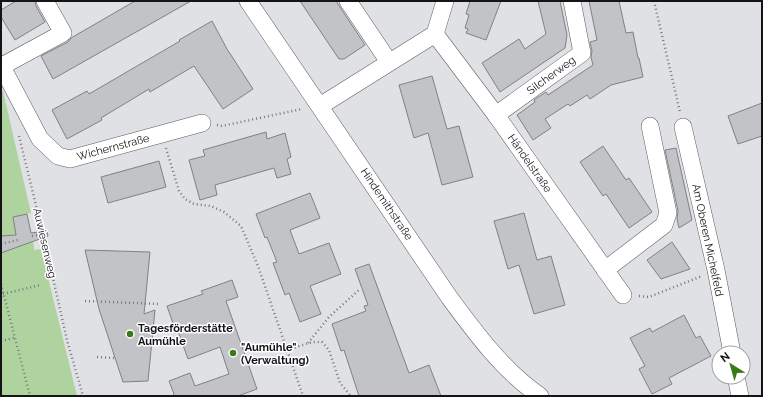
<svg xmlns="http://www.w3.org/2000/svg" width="763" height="397" viewBox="0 0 763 397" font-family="Raleway,sans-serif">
<rect width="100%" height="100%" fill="#dfe1e5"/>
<polygon fill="#aed39f" points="1,91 3,91 31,213 27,214 34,246 34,250 41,249 77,396 1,396"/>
<g fill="#c1c3c7" stroke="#7f8185">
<polygon points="16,1 35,1 36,6 45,22 15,40 1,17 1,10"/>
<polygon points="135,1 191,1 53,79 41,56 68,42 71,38"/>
<polygon points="300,1 336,1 365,45 344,59 339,59"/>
<polygon points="470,1 501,1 486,40 466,33 468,29 465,28 469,15 466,14"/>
<polygon points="538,1 560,1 567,35 565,48 500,92 482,63 519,39 525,49 546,34"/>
<polygon points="589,1 619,1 626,33 633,32 638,58 639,58 643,77 611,85 590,99 587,95 570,106 568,104 545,119 551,128 533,140 517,115 535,102 534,100 546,92 548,95 593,65 591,57 592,51 590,42 597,40"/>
<polygon points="212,21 227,49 253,89 223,109 194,66 150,92 149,89 101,118 102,120 67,139 52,110 87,91 89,94 180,41 179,40"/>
<polygon points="432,76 447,129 459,126 473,177 442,185 428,133 414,138 399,85"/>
<polygon points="762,103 762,136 738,144 728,116"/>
<polygon points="266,132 267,139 285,133 291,157 287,159 291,174 277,178 274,168 215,185 217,195 200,200 189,160 205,156 203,150"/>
<polygon points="603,146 626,180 629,178 652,212 629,228 606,194 603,196 580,162"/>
<polygon points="676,148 692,220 679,228 677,219 678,211 665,150"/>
<polygon points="159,161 166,187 108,203 101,177"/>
<polygon points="310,193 320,218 290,230 299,254 329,243 341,274 310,286 321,314 300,322 289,293 285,295 273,263 277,262 267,237 265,238 256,214"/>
<polygon points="524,213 537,260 551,256 565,305 534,314 519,265 508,269 494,221"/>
<polygon points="27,214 31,233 47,231 48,236 1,253 1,236 16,235 13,217"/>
<polygon points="672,242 690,269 661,279 647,260"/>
<polygon points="85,250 150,252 144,314 155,310 148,381 123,382 99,309"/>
<polygon points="369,264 409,373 429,365 441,396 359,396 344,350 341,351 332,324 366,311 364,306 368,305 355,269"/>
<polygon points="232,280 238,297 226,301 257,389 238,396 173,396 174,394 169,381 190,373 195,386 229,374 220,347 188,359 178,331 176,332 167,306 203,294 201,291"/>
<polygon points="684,315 696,338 700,336 711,356 669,378 672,384 652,394 639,369 645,366 630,338 650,328 652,332"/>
</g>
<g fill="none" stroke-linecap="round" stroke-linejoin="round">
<defs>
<g id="minor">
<path d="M248 1 449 297C474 331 504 372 540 396"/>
<polyline points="348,1 389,62"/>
<polyline points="435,34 496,115 623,295"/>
<polyline points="1,65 40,139 58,156 70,159 202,123"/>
<polyline points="2,66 63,33 45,1"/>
<polyline points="320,106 435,34 445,1"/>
<polyline points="496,115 582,53 572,1"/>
<polyline points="683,127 716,270 732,353"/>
<polyline points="605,270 664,225 668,213 650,126"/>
<polyline points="736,377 740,396"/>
</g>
</defs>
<use href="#minor" stroke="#5b5d60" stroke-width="18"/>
<g stroke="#78797c" stroke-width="2.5" stroke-dasharray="1 3" stroke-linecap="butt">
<polyline points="654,1 680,112"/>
<polyline points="217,125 222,126 302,109"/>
<polyline points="19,136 43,234 67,340 83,396"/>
<polyline points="166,148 179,191 185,199 194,204 211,206 224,212 241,226 258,266 303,396"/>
<polyline points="32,236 43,234"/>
<polyline points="1,244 18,240"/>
<polyline points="1,284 30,396"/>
<polyline points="3,294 40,285"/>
<polyline points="639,296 649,297 702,276"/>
<polyline points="85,301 160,304"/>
<polyline points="1,341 14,338"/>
<polyline points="308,343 329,317 360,289"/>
<polyline points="287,350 312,342 322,342 329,350 340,383 351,396"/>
<polyline points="97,357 115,358"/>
</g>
<use href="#minor" stroke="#fff" stroke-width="17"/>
</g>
<g fill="#3b7a17" stroke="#fff" stroke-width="1.5">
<circle cx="130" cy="334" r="4"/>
<circle cx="233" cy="353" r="4"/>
</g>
<g text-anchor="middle" stroke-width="3" stroke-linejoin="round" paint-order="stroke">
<g font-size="11" fill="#141416" stroke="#fff">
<text transform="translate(551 75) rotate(-36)" y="4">Silcherweg</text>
<text transform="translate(113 147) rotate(-15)" y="4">Wichernstraße</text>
<text transform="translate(530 163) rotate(55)" y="4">Händelstraße</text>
<text transform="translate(387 204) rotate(56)" y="4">Hindemithstraße</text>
<text transform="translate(708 240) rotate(78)" y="4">Am Oberen Michelfeld</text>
<text transform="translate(45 243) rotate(77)" y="4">Auwiesenweg</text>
</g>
<g font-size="11" font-weight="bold" fill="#141416" stroke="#fff" text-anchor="start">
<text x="138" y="332">Tagesförderstätte<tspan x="138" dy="13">Aumühle</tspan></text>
<text x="241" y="351">"Aumühle"<tspan x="241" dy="13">(Verwaltung)</tspan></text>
</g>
</g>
<rect width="763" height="397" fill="none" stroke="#141416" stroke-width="4"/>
<g transform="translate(731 365) rotate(323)"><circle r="19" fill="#ffffff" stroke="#a1a1a2"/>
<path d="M0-3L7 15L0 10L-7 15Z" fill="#3b7a17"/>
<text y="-6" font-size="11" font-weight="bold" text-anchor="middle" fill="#141416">N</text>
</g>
</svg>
